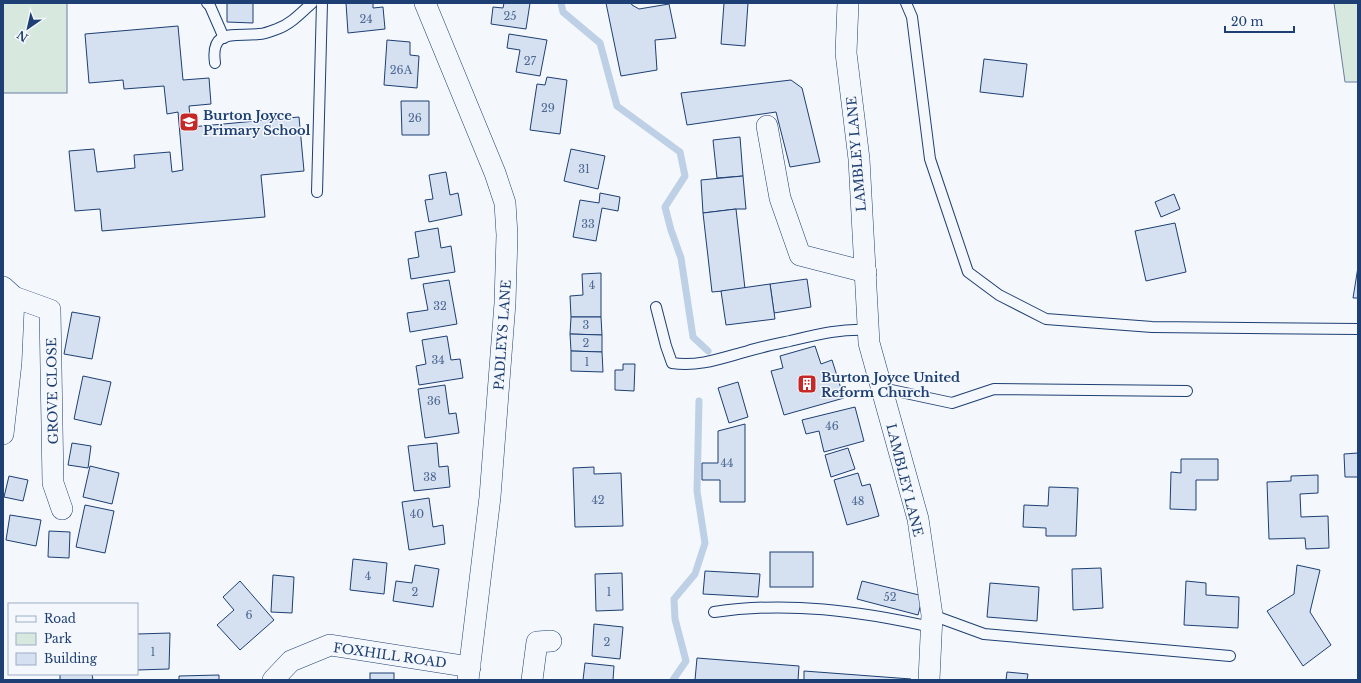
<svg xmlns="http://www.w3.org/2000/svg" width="1361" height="683" viewBox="0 0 1361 683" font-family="'Libre Baskerville',serif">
<rect width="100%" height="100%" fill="#f4f7fb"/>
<g fill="#d7e8df" stroke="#687fa3">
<rect x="3" y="3" width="64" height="90"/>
<polygon points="1334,3 1358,3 1358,82 1345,82"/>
</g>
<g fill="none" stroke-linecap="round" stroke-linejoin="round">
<g stroke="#bed0e5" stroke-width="7">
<polyline points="561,3 563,12 600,43 617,106 680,152 685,176 665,207 671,230 681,258 693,337 708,351"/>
<polyline points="673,680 686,661 675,619 674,599 695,574 705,543 697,491 699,401"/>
</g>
</g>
<g fill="#d5e0f0" stroke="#1d3f73">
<polygon points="227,3 253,3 253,23 227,22"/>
<polygon points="346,3 373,3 373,8 383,7 385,29 348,33"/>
<polygon points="504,3 530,3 526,29 491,24 493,7 503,8"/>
<polygon points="606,3 631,3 632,5 639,9 669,4 676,38 655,40 657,70 621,76"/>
<polygon points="724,3 748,3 745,46 721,44"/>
<polygon points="178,26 183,80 209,78 211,104 189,106 191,127 299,117 304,171 261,175 265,217 102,231 100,209 75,211 69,151 94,149 97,172 135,168 134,155 170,152 172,172 183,170 178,112 167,114 164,86 124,89 123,80 89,83 85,34"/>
<polygon points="509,34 547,40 540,76 516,72 520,50 507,48"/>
<polygon points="387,40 410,42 410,55 419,56 417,88 384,85"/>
<polygon points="984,59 1027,64 1023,97 980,92"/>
<polygon points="547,77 567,80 560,134 530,130 537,84 545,85"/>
<polygon points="791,80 802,88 820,162 790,167 776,112 687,125 681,93"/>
<polygon points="401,101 429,101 429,135 402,135"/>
<polygon points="740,137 743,176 717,178 713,140"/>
<polygon points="571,149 605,156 598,189 564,181"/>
<polygon points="446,172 450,195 458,193 462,215 429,222 425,200 433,199 429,175"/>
<polygon points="743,176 746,209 736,209 703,213 701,180"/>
<polygon points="600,193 620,197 618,211 602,208 596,241 573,237 580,200 599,203"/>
<polygon points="1174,194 1180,209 1161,217 1155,202"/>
<polygon points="736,209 745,289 712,292 703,213"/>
<polygon points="1175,223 1186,272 1146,281 1135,231"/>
<polygon points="438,228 441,248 451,246 455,272 411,279 408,259 419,257 415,232"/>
<polygon points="1358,267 1358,298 1353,298"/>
<polygon points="601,273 601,317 571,317 570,296 583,295 582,274"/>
<polygon points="807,279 811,307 774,313 770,284"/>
<polygon points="449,280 457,324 410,332 407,313 428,310 423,284"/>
<polygon points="770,284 775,319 726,325 721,291"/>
<polygon points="72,312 100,317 92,359 64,354"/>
<polygon points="571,317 601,317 602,335 570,334"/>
<polygon points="570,334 602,335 602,352 571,351"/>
<polygon points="447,336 451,360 460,359 463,378 419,385 416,366 426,364 422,340"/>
<polygon points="815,346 821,364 832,360 844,398 784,415 771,371 783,368 780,356"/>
<polygon points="571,351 602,352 603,372 571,371"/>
<polygon points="623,364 635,364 634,391 615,390 615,370 623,370"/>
<polygon points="83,376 111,382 101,425 74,419"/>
<polygon points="738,382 748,417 729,423 718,388"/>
<polygon points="445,385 449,414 456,413 459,433 425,438 418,389"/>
<polygon points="855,407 864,441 824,452 819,431 806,434 802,420"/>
<polygon points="745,424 745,502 720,502 720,480 702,480 702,463 718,463 718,431"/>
<polygon points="72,443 91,446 88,468 68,465"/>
<polygon points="437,443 439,467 448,466 450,487 414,491 408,446"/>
<polygon points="848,448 855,469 831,477 825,455"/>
<polygon points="1358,453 1358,477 1345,477 1344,454"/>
<polygon points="1181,459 1218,459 1218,480 1196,480 1196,510 1170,509 1171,472 1181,473"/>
<polygon points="90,466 119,473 112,504 83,497"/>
<polygon points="594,467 594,474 621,473 623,526 575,527 573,468"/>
<polygon points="858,473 862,486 870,484 879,516 847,525 834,480"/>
<polygon points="1318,475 1318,493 1300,494 1301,517 1328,516 1329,548 1306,549 1305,538 1269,539 1267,482 1291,481 1291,476"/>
<polygon points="9,476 28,480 23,501 4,497"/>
<polygon points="1049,487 1078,488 1076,536 1046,536 1046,528 1023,527 1024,505 1048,506"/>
<polygon points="429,498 433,527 443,525 445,544 409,550 402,502"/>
<polygon points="85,505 114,511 105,553 76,547"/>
<polygon points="10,515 41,520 36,546 6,540"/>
<polygon points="49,531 70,532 69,558 48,557"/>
<rect x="770" y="552" width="43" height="35"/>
<polygon points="353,559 387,563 384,594 350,590"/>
<polygon points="415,565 439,569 433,607 393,601 396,581 412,583"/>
<polygon points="1297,565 1320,570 1310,612 1331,645 1303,666 1267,611 1294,594"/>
<polygon points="1101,568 1103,608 1073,610 1072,569"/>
<polygon points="705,571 760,574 758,597 703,594"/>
<polygon points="622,573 623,610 596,611 595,574"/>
<polygon points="273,575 294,577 292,613 271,612"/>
<polygon points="240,581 274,620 240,650 217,625 234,610 223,597"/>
<polygon points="862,581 923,596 918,615 857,599"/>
<polygon points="1186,581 1206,583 1206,595 1239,597 1238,628 1184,625"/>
<polygon points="990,583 1039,587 1037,621 987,617"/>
<polygon points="594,624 623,627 620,659 592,656"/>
<polygon points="170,633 169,669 137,670 137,634"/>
<polygon points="697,658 799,666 798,680 695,680"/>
<polygon points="585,663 614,666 613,680 583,680"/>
<polygon points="804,671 911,679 911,680 804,680"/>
<polygon points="1007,672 1028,674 1027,680 1006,680"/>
<rect x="370" y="673" width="24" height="7"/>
<polygon points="60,674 92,674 93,680 60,680"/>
<polygon points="219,675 219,680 179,680 179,676"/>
</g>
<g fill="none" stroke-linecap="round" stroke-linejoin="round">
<defs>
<g id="lane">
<polyline points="207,3 210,6 224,38"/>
<polyline points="906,3 912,17 930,159 968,272 999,295 1046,319 1152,327 1358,329"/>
<path d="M215 63C210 27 236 37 259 34 265 34 272 31 277 29 291 24 302 12 312 3"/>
<polyline points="317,192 322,3"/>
<path d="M656 307 666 346 672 363C699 367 722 358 748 351 761 347 776 344 790 341 815 335 842 328 869 330"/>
<polyline points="882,388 952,403 994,389 1187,391"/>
<path d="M714 612C787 601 860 611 931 627"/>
<polyline points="932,615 984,634 1230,656"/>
</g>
<g id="street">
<polyline points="425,3 495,173 505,203 507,235 505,303 490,497 468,680"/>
<polyline points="848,3 846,53 859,159 869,343 918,519 932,615 929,680"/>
<polyline points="767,126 780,198 800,255 866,272"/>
<polyline points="3,287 14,297 50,310 53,483 62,509"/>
<polyline points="3,434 11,363 14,297"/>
<polyline points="273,680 291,661 330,645 470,667"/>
<polyline points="532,680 537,642 551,641"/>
</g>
</defs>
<use href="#lane" stroke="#1d3f73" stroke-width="12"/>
<use href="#street" stroke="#1d3f73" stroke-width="22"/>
<use href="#lane" stroke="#f4f7fb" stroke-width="10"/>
<use href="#street" stroke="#f4f7fb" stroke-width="21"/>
</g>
<defs>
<symbol id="school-square" viewBox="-11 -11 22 22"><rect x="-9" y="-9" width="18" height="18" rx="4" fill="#c62828" stroke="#f4f7fb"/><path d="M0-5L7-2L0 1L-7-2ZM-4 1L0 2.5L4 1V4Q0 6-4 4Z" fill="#fff"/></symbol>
<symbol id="building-square" viewBox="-11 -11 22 22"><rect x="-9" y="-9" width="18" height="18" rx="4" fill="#c62828" stroke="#f4f7fb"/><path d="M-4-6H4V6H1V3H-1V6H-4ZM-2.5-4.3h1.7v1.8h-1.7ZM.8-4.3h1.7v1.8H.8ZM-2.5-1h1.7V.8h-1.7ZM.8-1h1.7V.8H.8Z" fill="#fff"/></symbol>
</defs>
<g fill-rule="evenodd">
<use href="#school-square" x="178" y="111" width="22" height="22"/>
<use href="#building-square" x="796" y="373" width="22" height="22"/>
</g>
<g text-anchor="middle" stroke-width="3" stroke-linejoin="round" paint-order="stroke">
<g font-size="11" fill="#4b6792">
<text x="510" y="20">25</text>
<text x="366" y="23">24</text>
<text x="530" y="65">27</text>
<text x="401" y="74">26A</text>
<text x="548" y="112">29</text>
<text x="415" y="122">26</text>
<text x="584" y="173">31</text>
<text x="588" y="228">33</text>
<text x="592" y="289">4</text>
<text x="440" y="310">32</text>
<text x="586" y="329">3</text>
<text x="586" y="347">2</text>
<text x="438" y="364">34</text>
<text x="587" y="366">1</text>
<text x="434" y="405">36</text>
<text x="832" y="430">46</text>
<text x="727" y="467">44</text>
<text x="430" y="481">38</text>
<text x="598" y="504">42</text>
<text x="858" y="505">48</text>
<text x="417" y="518">40</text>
<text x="368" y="580">4</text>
<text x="415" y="596">2</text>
<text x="609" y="596">1</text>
<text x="890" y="601">52</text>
<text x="249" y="619">6</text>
<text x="607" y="646">2</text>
<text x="153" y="656">1</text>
</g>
<g font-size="13" font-weight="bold" fill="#1d3f73" stroke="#f4f7fb" text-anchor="start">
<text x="203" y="120">Burton Joyce<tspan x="203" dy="15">Primary School</tspan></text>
<text x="821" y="382">Burton Joyce United<tspan x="821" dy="15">Reform Church</tspan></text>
</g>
<g font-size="13" fill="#1d3f73" stroke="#f4f7fb">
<text transform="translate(856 154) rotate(-95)" y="5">LAMBLEY LANE</text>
<text transform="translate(502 335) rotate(-86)" y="5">PADLEYS LANE</text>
<text transform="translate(52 391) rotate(-91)" y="5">GROVE CLOSE</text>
<text transform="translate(905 480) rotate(76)" y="5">LAMBLEY LANE</text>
<text transform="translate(390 655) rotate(8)" y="5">FOXHILL ROAD</text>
</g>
</g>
<rect width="1361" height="683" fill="none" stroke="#1d3f73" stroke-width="8"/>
<rect x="8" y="603" width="130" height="72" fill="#f4f7fb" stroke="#9eadc5"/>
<rect x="16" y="616" width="20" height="6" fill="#f4f7fb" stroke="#9eadc5"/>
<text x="44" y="623" font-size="12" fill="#1d3f73">Road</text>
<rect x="16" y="633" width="20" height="12" fill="#d7e8df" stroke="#9eadc5"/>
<text x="44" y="643" font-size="12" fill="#1d3f73">Park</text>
<rect x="16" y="653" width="20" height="12" fill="#d5e0f0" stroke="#9eadc5"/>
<text x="44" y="663" font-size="12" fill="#1d3f73">Building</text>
<g transform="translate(28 28) rotate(214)" stroke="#f4f7fb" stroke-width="3" paint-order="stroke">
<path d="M0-3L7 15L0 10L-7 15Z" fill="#1d3f73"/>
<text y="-6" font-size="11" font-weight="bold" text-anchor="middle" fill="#1d3f73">N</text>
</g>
<path d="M1225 26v6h69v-6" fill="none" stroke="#1d3f73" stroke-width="2"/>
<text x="1231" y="26" font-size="12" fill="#1d3f73" stroke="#f4f7fb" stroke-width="3" paint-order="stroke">20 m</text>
</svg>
